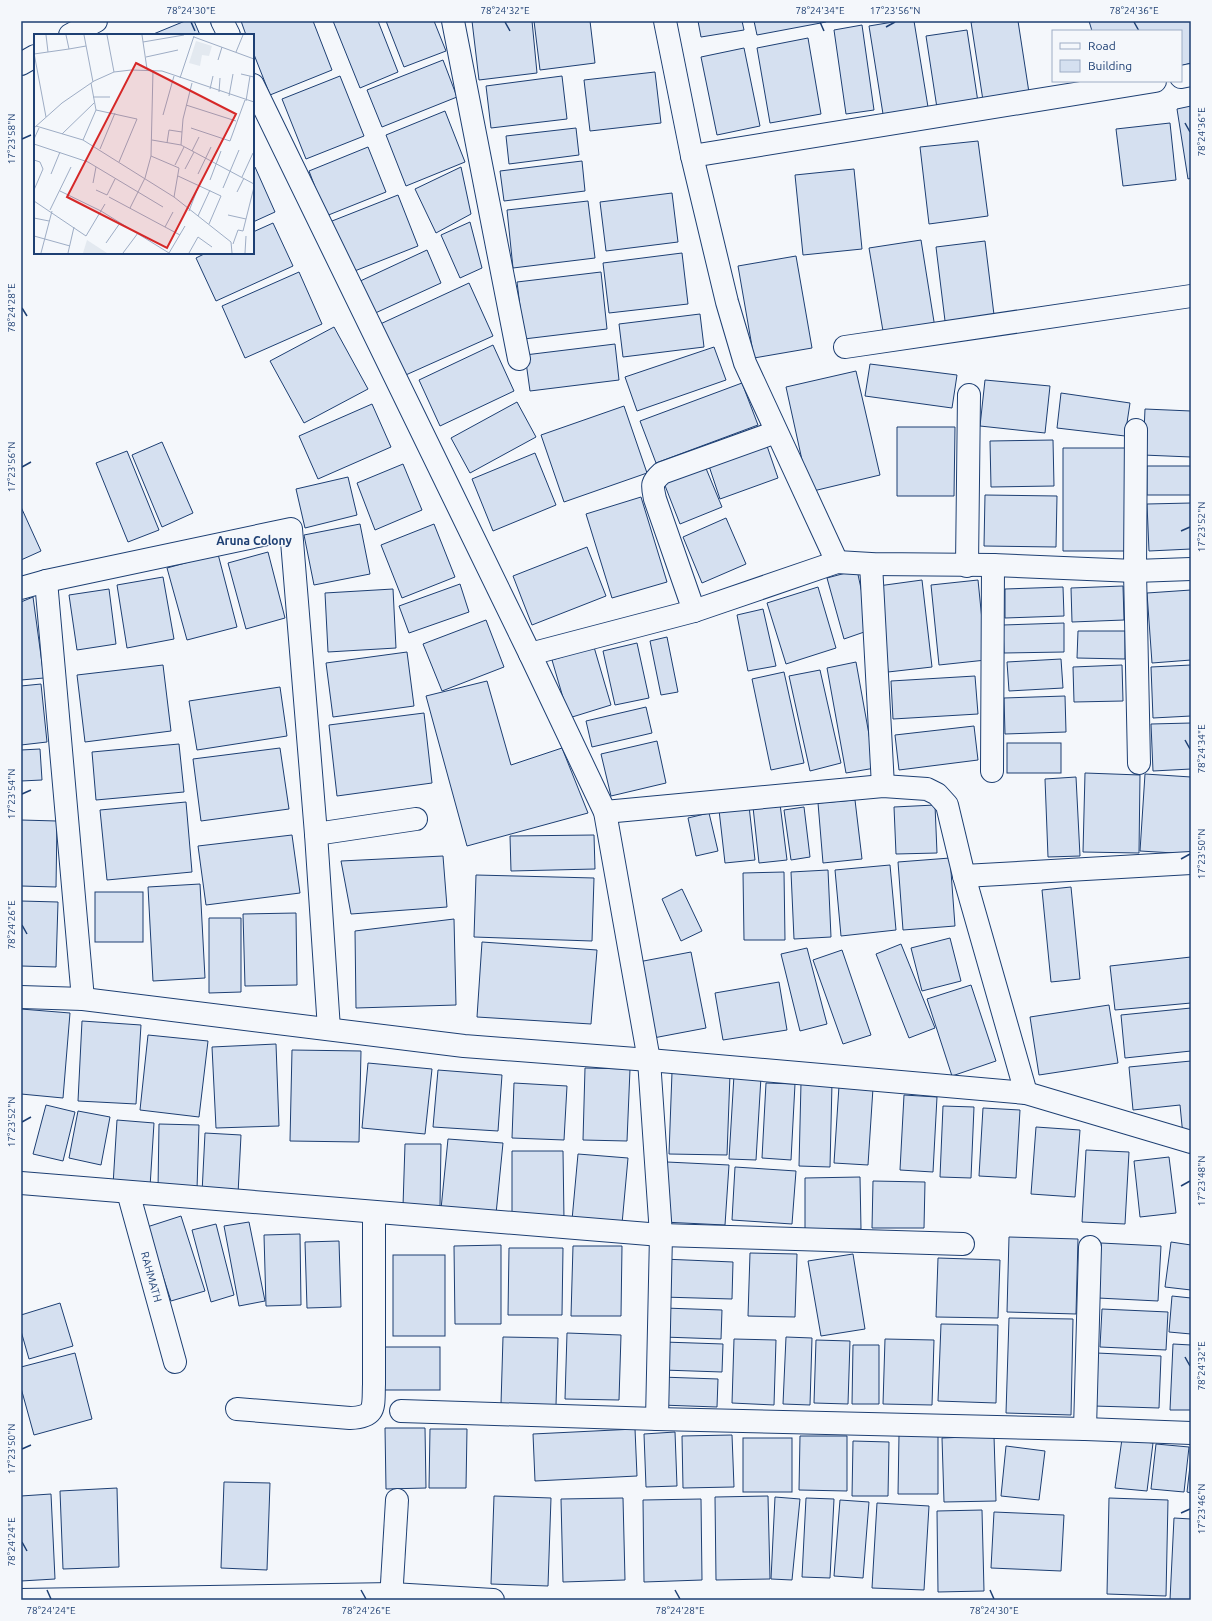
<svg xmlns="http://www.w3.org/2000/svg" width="1212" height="1621" viewBox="0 0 1212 1621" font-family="Ubuntu,sans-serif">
<rect width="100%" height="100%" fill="#f4f7fb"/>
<g fill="#d5e0f0" stroke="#1d3f73">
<polygon points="185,21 194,21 200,35 151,35"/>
<polygon points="241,21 313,21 332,70 270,95 253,52 253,35 246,35"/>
<polygon points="333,21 378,21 398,72 360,88"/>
<polygon points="386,21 434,21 446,51 404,67"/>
<polygon points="472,21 532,21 537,73 479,80"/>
<polygon points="534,21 590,21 595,63 540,70"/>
<polygon points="698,21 742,21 744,30 701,37"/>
<polygon points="754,21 825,21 826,22 757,35"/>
<polygon points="899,21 914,21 928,107 883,114 869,26"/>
<polygon points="980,21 1018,21 1030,99 984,107 971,22"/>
<polygon points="1089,21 1191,21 1191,63 1181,66 1181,31 1092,31"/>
<polygon points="862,25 874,110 846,114 834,30"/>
<polygon points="967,30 978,102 937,108 926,36"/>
<polygon points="808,38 821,114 770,123 757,48"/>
<polygon points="744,48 760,126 717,135 701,57"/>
<polygon points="443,60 457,97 382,127 367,90"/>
<polygon points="655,72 661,123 590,131 584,80"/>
<polygon points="340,76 364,136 306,159 282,99"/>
<polygon points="562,76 567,119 491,128 486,86"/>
<polygon points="1191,106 1191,178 1188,179 1177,109"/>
<polygon points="445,111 465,162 406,186 386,135"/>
<polygon points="1170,123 1176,180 1123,186 1116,129"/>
<polygon points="576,128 579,155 509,164 506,136"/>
<polygon points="978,141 988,216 929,224 920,147"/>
<polygon points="368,147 386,192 326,216 309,171"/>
<polygon points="582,161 585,191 504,201 500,171"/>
<polygon points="255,167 275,212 253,222 253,168"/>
<polygon points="461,167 471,214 436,233 415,189"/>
<polygon points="854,169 862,249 803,255 795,175"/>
<polygon points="672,193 678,242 606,251 600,202"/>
<polygon points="398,195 418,246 347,274 327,223"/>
<polygon points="588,201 595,258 513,268 507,210"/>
<polygon points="470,222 482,268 460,278 441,235"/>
<polygon points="273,223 293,266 216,301 196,258 206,253 253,253 253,232"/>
<polygon points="921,240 935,328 884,337 869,248"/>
<polygon points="985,241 995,323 946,329 936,247"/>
<polygon points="427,250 441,283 371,315 356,283"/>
<polygon points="682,253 688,304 609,313 603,263"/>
<polygon points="796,256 812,348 754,358 738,266"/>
<polygon points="299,272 322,324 245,358 222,306"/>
<polygon points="601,272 607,329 524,339 517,282"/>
<polygon points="469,283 493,336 399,378 376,326"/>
<polygon points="700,314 704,347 623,357 619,324"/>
<polygon points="334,327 368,389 304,423 270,361"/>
<polygon points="615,344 619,380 530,391 525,355"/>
<polygon points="493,345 514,391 440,426 419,380"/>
<polygon points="714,347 726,380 637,411 625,377"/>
<polygon points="870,364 957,375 952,408 865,396"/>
<polygon points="856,371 880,475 809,492 786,387"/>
<polygon points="985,380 1050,386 1045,433 980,426"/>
<polygon points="742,383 758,425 656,463 640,421"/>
<polygon points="1061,393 1130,403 1125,436 1057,428"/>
<polygon points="517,402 536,437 470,473 451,438"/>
<polygon points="372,404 391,447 318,479 299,436"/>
<polygon points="624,406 647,473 564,502 541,435"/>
<polygon points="1145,409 1191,411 1191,457 1143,455"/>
<polygon points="897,427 955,427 954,496 897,496"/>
<polygon points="1053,440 1054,486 991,487 990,441"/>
<polygon points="162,442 193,513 162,527 132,455"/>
<polygon points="767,446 778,478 720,499 709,466"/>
<polygon points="1063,448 1127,448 1126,551 1063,551"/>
<polygon points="127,451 159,530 128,542 96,463"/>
<polygon points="535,453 556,505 493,531 472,479"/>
<polygon points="403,464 422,510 375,530 357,483"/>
<polygon points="705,466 722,507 680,524 664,483"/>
<rect x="1147" y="466" width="44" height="29"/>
<polygon points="348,477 357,515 305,528 296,489"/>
<polygon points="985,495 1057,496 1056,547 984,546"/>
<polygon points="641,497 667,582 612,598 586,514"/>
<polygon points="1191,503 1191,549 1149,551 1147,504"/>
<polygon points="21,507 41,551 21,560"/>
<polygon points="726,518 746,564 702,583 683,537"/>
<polygon points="360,524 370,574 314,585 304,535"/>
<polygon points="434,524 455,577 402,598 381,545"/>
<polygon points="587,547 606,596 532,625 513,576"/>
<polygon points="268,552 285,618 246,629 228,563"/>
<polygon points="218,554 237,627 187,640 167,568"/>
<polygon points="857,570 870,630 844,639 827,578"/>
<polygon points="163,577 174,639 127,648 117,585"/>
<polygon points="922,580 932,667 888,672 878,586"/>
<polygon points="978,580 986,660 939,665 931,585"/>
<polygon points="460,584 469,612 409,633 399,606"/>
<polygon points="1123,586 1124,620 1072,622 1071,588"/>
<polygon points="818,587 836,648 786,664 767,603"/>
<polygon points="1063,587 1064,616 1005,618 1005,589"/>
<polygon points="109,589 116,644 77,650 69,595"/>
<polygon points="393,589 396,648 328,652 325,593"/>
<polygon points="1191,590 1191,660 1152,663 1147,593"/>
<polygon points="33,597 44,678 21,680 21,602"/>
<polygon points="763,609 776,666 748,671 737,615"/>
<polygon points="486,620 504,667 442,691 423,644"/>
<polygon points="1064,623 1064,652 1004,653 1003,625"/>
<polygon points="1078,631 1125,631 1125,659 1077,658"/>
<polygon points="667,637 678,692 661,695 650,641"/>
<polygon points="637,643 649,698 615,705 603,651"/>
<polygon points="594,647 611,705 569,718 552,660"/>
<polygon points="407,652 414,706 333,717 326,663"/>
<polygon points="1061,659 1063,688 1009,691 1007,662"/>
<polygon points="856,662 875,768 846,773 827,668"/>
<polygon points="163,665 171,731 85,742 77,675"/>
<polygon points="1122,665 1123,701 1074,702 1073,667"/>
<polygon points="1191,665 1191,716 1153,718 1151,667"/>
<polygon points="820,670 841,763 810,771 789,676"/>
<polygon points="784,672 804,763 771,770 752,679"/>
<polygon points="975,676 978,714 893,719 891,681"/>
<polygon points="487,681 511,765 562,748 588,813 467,846 426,696"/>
<polygon points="41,684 47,742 21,745 21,686"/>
<polygon points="280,687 287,736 197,750 189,701"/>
<polygon points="1065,696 1066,732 1005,734 1004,698"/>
<polygon points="646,707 652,733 592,747 586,721"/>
<polygon points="424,713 432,783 337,796 329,725"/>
<polygon points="1191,723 1191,769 1153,771 1151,724"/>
<polygon points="974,726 978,760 899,770 895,735"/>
<polygon points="657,741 666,783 611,796 601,754"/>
<rect x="1007" y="743" width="54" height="30"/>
<polygon points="179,744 184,792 96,800 92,752"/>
<polygon points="280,748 289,809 201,821 193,759"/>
<polygon points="40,749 42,780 21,781 21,750"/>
<polygon points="1085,773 1140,775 1139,853 1083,852"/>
<polygon points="1145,774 1191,777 1191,854 1140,851"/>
<polygon points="1076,777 1080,856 1048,857 1045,779"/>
<polygon points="855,800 862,859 823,863 818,803"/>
<polygon points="186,802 192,872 107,880 100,810"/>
<polygon points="780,804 787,860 759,863 753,807"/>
<polygon points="935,805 937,853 896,854 894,807"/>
<polygon points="749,806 755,860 725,863 719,810"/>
<polygon points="804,807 810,857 791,860 784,810"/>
<polygon points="709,813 718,851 696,856 688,818"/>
<polygon points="21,820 57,821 56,887 21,886"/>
<polygon points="292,835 300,893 206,905 198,846"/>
<polygon points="594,835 595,869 511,871 510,836"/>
<polygon points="443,856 447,907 351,914 341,861"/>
<polygon points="950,858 955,926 903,930 898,862"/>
<polygon points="890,865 896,930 841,936 835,870"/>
<polygon points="828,870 831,937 794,939 791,872"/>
<polygon points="784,872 785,940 744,940 743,873"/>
<polygon points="476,875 594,878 592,941 474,937"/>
<polygon points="200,884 205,978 153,981 148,887"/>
<polygon points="1071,887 1080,979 1051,982 1042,890"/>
<polygon points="682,889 702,931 681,941 662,899"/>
<rect x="95" y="892" width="48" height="50"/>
<polygon points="21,901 58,902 56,967 21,966"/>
<polygon points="296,913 297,985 245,986 243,914"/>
<polygon points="209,918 241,918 241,992 209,993"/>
<polygon points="454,919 456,1005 356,1008 355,931"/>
<polygon points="950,938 961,981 922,991 911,948"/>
<polygon points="482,942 597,950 591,1024 477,1017"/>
<polygon points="901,944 935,1028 909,1038 876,954"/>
<polygon points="807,948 827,1024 800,1031 781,954"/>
<polygon points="842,950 871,1035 843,1044 813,960"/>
<polygon points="691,952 706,1028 648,1039 633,963"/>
<polygon points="1191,957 1191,1003 1115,1010 1110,966"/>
<polygon points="779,982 787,1030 723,1040 715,993"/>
<polygon points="971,985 996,1061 952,1076 927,999"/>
<polygon points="1109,1005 1118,1063 1039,1075 1030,1017"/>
<polygon points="1191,1008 1191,1051 1125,1058 1121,1015"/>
<polygon points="21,1009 70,1013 63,1098 21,1094"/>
<polygon points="82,1021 141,1025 136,1104 78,1101"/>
<polygon points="148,1035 208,1041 199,1117 140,1110"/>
<polygon points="276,1044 279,1126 216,1128 212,1047"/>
<polygon points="292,1050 361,1051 359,1142 290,1141"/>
<polygon points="1191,1061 1191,1135 1183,1136 1180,1105 1133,1110 1129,1067"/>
<polygon points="368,1063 432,1069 425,1134 362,1128"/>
<polygon points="585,1068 630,1069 627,1141 583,1140"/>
<polygon points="438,1070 502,1075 498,1131 433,1127"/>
<polygon points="672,1072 730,1074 727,1155 669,1154"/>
<polygon points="734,1075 761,1077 756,1160 729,1159"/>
<polygon points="514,1083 567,1086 564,1140 512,1138"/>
<polygon points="766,1083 795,1084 791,1160 762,1158"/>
<polygon points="801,1083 832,1083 830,1167 799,1166"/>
<polygon points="839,1086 873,1088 868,1165 834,1163"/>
<polygon points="904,1095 937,1097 933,1172 900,1170"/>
<polygon points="46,1105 75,1112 63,1161 33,1154"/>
<polygon points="943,1106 974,1107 971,1178 940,1177"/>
<polygon points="983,1108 1020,1110 1016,1178 979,1176"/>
<polygon points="78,1111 110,1117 101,1165 69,1158"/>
<polygon points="117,1120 154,1123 150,1187 113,1185"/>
<polygon points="159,1124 199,1125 197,1189 158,1189"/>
<polygon points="1036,1127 1080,1130 1075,1197 1031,1194"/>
<polygon points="205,1133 241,1135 238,1194 202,1193"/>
<polygon points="448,1139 503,1143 496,1214 441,1209"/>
<polygon points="405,1144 441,1144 440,1206 403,1206"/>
<polygon points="1086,1150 1129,1152 1125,1224 1082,1222"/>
<polygon points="512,1151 563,1151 564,1220 512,1221"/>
<polygon points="578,1154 628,1158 622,1224 572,1220"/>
<polygon points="1169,1157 1176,1213 1140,1217 1134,1161"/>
<polygon points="667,1162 729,1165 725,1225 663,1222"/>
<polygon points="735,1167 796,1171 792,1224 732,1220"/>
<polygon points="860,1177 861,1229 805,1229 805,1178"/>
<polygon points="873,1181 925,1182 924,1228 872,1228"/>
<polygon points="181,1216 205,1291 171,1301 147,1227"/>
<polygon points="249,1222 265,1301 239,1306 224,1226"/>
<polygon points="216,1224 234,1295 211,1302 192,1230"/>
<polygon points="300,1234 301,1305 266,1306 264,1235"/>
<polygon points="1009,1237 1078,1239 1076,1314 1007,1312"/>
<polygon points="339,1241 341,1307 307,1308 305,1242"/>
<polygon points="1171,1242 1191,1245 1191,1290 1165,1287"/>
<polygon points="1101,1243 1161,1246 1158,1301 1098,1298"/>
<polygon points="501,1245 501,1324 455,1324 454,1246"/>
<polygon points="573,1246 622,1246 621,1316 571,1316"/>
<polygon points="509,1248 563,1248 562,1315 508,1315"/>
<polygon points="750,1253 797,1254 795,1317 748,1316"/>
<polygon points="853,1254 865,1329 821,1336 808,1261"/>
<rect x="393" y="1255" width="52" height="81"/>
<polygon points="938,1258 1000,1260 998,1318 936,1317"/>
<polygon points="663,1259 733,1262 732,1299 662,1297"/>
<polygon points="1172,1296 1191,1298 1191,1334 1169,1332"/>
<polygon points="60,1303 73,1346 29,1359 21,1331 21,1315"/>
<polygon points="664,1308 722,1310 721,1339 663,1337"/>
<polygon points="1102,1309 1168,1312 1166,1350 1100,1347"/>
<polygon points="1009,1318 1073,1319 1071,1415 1006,1413"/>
<polygon points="941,1324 998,1325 996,1403 938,1401"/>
<polygon points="567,1333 621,1335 619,1400 565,1399"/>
<polygon points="503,1337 558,1338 556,1405 501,1404"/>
<polygon points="786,1337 812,1338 810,1405 783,1404"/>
<polygon points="734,1339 776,1340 774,1405 732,1403"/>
<polygon points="885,1339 934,1340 932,1405 883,1404"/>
<polygon points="816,1340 850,1341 848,1404 814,1403"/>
<polygon points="664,1342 723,1344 722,1372 663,1370"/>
<polygon points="1173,1344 1191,1345 1191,1410 1170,1410"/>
<polygon points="853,1345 879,1345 879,1404 852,1404"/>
<rect x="380" y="1347" width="60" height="43"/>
<polygon points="75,1353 92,1419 34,1435 21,1388 21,1367"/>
<polygon points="1097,1353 1161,1356 1159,1408 1094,1406"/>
<polygon points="661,1377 718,1379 717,1407 661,1405"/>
<polygon points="385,1428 425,1428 426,1488 386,1489"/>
<polygon points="430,1429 467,1429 466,1488 429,1488"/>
<polygon points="635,1429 637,1476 535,1481 533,1434"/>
<polygon points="675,1432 677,1486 646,1487 644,1434"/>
<polygon points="732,1435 734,1487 683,1488 682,1436"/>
<polygon points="899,1435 938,1435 938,1494 898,1494"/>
<polygon points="800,1436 847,1436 847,1491 799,1490"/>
<polygon points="994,1436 996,1501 944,1502 942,1438"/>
<rect x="743" y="1438" width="49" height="54"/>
<polygon points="1122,1439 1153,1443 1147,1491 1115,1488"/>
<polygon points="853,1441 889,1442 888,1496 852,1496"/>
<polygon points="1156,1444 1189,1447 1184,1492 1151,1489"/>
<polygon points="1006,1446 1045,1451 1039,1500 1001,1496"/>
<polygon points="1191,1457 1191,1493 1187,1492"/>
<polygon points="224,1482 270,1483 267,1570 221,1568"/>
<polygon points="117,1488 119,1567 63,1569 60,1491"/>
<polygon points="51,1494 55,1579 21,1581 21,1496"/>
<polygon points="494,1496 551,1498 548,1586 491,1584"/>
<polygon points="768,1496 770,1579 716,1580 715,1497"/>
<polygon points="775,1497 800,1499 792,1580 771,1579"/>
<polygon points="623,1498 625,1580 563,1582 561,1499"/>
<polygon points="806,1498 834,1499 830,1578 802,1577"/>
<polygon points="1109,1498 1168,1500 1166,1596 1107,1594"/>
<polygon points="701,1499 702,1580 644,1582 643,1500"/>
<polygon points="840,1500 869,1502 863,1578 834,1576"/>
<polygon points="877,1503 929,1506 924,1590 872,1588"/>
<polygon points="982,1510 984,1591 938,1592 937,1511"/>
<polygon points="994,1512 1064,1515 1061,1571 991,1568"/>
<polygon points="1174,1518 1191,1519 1191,1600 1170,1600"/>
</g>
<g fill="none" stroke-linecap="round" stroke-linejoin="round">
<defs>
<g id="street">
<polyline points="222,21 229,35"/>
<polyline points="453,21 519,359"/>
<polyline points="665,21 692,156 727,302 745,363 837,562"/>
<polyline points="1181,77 1191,75"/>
<polyline points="253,85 530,654 605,812 649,1060 661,1235 657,1419"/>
<polyline points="692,156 1155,81"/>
<polyline points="845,347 1191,296"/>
<polyline points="1136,430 1135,571 1139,763"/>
<polyline points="871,564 883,786"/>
<polyline points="967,566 969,395"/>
<polyline points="46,581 83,999"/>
<polyline points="21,588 46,581 291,529 316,834 329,1029"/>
<path d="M694 611 655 499C652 485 651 483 662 473L776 432"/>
<polyline points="530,654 694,611 837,562 871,564 993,565 1135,571 1191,569"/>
<polyline points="992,771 993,565"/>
<polyline points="605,812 883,786 927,789 937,794 947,805 964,876 1026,1093"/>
<polyline points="316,834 416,819"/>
<polyline points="964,876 1191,863"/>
<polyline points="21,997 83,999 464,1046 649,1060 1026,1093 1191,1142"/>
<polyline points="21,1183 661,1235 963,1244"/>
<path id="s1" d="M128 1192 175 1362"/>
<path d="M237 1409 350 1418C377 1417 373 1407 374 1384V1213"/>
<polyline points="401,1411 657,1419 1085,1429 1191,1433"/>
<polyline points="1085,1429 1090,1247"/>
<polyline points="21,1600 392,1594 493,1600"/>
<polyline points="391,1600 397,1500"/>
</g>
<g id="secondary">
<polyline points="70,35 96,21"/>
<polyline points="21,64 35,56"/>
</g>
</defs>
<use href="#street" stroke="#1d3f73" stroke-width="24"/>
<use href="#secondary" stroke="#1d3f73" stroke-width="24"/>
<use href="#street" stroke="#f4f7fb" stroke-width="22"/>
<use href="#secondary" stroke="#f4f7fb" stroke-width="22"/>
</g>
<path fill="none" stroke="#1d3f73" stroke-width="1.5" d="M191 22 195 31M505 22 510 31M820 22 824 31M1134 22 1139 31M886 27 895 22M1185 123 1190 132M22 139 31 135M22 308 27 316M22 467 31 462M1181 531 1190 527M1185 740 1190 749M22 794 31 790M1181 859 1190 854M22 925 27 934M22 1122 31 1117M1181 1186 1190 1181M1185 1357 1190 1366M22 1449 31 1445M1181 1513 1190 1509M22 1542 27 1551M47 1590 51 1599M361 1590 366 1599M675 1590 680 1599M990 1590 994 1599"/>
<g text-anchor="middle" stroke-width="3" stroke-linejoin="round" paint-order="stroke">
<g font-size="11" fill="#1d3f73" stroke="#f4f7fb">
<text dy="4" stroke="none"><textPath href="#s1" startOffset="88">RAHMATH</textPath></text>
</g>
<g font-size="12" font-weight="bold" fill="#1d3f73" stroke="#f4f7fb">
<text x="254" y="545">Aruna Colony</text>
</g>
</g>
<g transform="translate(34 34)">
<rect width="220" height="220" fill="#f4f7fb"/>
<path d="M162 7 178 12 175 22 168 21 166 32 155 29ZM53 206 73 219H49Z" fill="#e3e9f0"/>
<path fill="none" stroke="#9eadc5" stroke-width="1" d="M12 1 14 18 35 15 32 1M50 1 59 48M73 1 80 38M108 1 113 35M160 3 220 25M109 8 150 1M35 15 52 12M202 18 209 1M0 19 12 83M0 20 14 18M112 23 144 16M184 26 188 13M207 40 220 43M146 44 160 2M176 55 179 42M185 58 186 44M195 62 199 40M59 63H76M212 67 216 42M152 71 202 87M62 76 103 85 85 128M129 81 140 42M2 92 49 106 140 163 197 208 198 219M0 94 28 69 60 47 80 38 97 36 128 37 220 68M157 94 196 107 211 66M28 100 60 69M0 105 5 94M49 106 62 76 57 49M118 106 147 111 220 150M133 109 135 96 148 98M0 110 54 128 129 173M147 111 149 85 158 49M66 115 81 79M158 117 165 103M117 122 145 134 140 163M0 126 6 128 9 135 0 156M141 131 150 113M151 135 160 118M17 140 26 118M164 140 177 113M144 142 187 162 175 190M208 143 219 119M176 146 187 117M59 149 62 133M189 154 205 116M62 156 73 161 81 145M26 157 67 177 135 219M203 158 210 144M75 163 146 201M0 167 52 202 71 170M96 174 111 144 117 122 119 36M16 176 37 133M155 177 165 151M194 181 212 185M164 182 176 156M0 184 15 187M131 193 139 178M0 202 36 212M72 209 86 189M199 210 204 196 209 197 220 153M7 219 18 177M34 219 40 193M89 219 104 199M135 219 151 192M155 219 164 203 178 213M211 219 212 202"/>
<path fill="#d62828" fill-opacity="0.15" stroke="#d62828" stroke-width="2" d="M102 29 202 80 133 214 33 163Z"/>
<rect width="220" height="220" fill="none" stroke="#1d3f73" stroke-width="2"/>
</g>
<rect width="1212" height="1621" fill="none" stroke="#f4f7fb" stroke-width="44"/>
<rect x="1052" y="30" width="130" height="52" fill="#f4f7fb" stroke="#9eadc5"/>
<rect x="1060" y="43" width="20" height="6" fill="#f4f7fb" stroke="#9eadc5"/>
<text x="1088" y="50" font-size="12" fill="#1d3f73">Road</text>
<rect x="1060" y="60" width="20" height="12" fill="#d5e0f0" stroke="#9eadc5"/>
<text x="1088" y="70" font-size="12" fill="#1d3f73">Building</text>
<rect x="22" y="22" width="1168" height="1577" fill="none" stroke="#1d3f73" stroke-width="1.5"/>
<g font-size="10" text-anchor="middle" fill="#1d3f73">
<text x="191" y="14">78°24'30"E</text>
<text x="505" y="14">78°24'32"E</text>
<text x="820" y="14">78°24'34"E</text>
<text x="895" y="14">17°23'56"N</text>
<text x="1134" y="14">78°24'36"E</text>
<text transform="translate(1201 132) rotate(-90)" y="4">78°24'36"E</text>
<text transform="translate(11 139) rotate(-90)" y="4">17°23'58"N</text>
<text transform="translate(11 308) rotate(-90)" y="4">78°24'28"E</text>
<text transform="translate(11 467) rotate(-90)" y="4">17°23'56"N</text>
<text transform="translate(1201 527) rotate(-90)" y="4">17°23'52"N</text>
<text transform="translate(1201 749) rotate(-90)" y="4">78°24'34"E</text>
<text transform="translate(11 794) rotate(-90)" y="4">17°23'54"N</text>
<text transform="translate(1201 854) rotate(-90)" y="4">17°23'50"N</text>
<text transform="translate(11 925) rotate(-90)" y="4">78°24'26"E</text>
<text transform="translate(11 1122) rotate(-90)" y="4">17°23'52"N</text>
<text transform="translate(1201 1181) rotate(-90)" y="4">17°23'48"N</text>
<text transform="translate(1201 1366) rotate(-90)" y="4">78°24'32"E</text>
<text transform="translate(11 1449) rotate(-90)" y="4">17°23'50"N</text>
<text transform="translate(1201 1509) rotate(-90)" y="4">17°23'46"N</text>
<text transform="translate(11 1542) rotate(-90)" y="4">78°24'24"E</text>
<text x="51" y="1614">78°24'24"E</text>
<text x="366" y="1614">78°24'26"E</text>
<text x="680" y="1614">78°24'28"E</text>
<text x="994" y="1614">78°24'30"E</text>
</g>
</svg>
